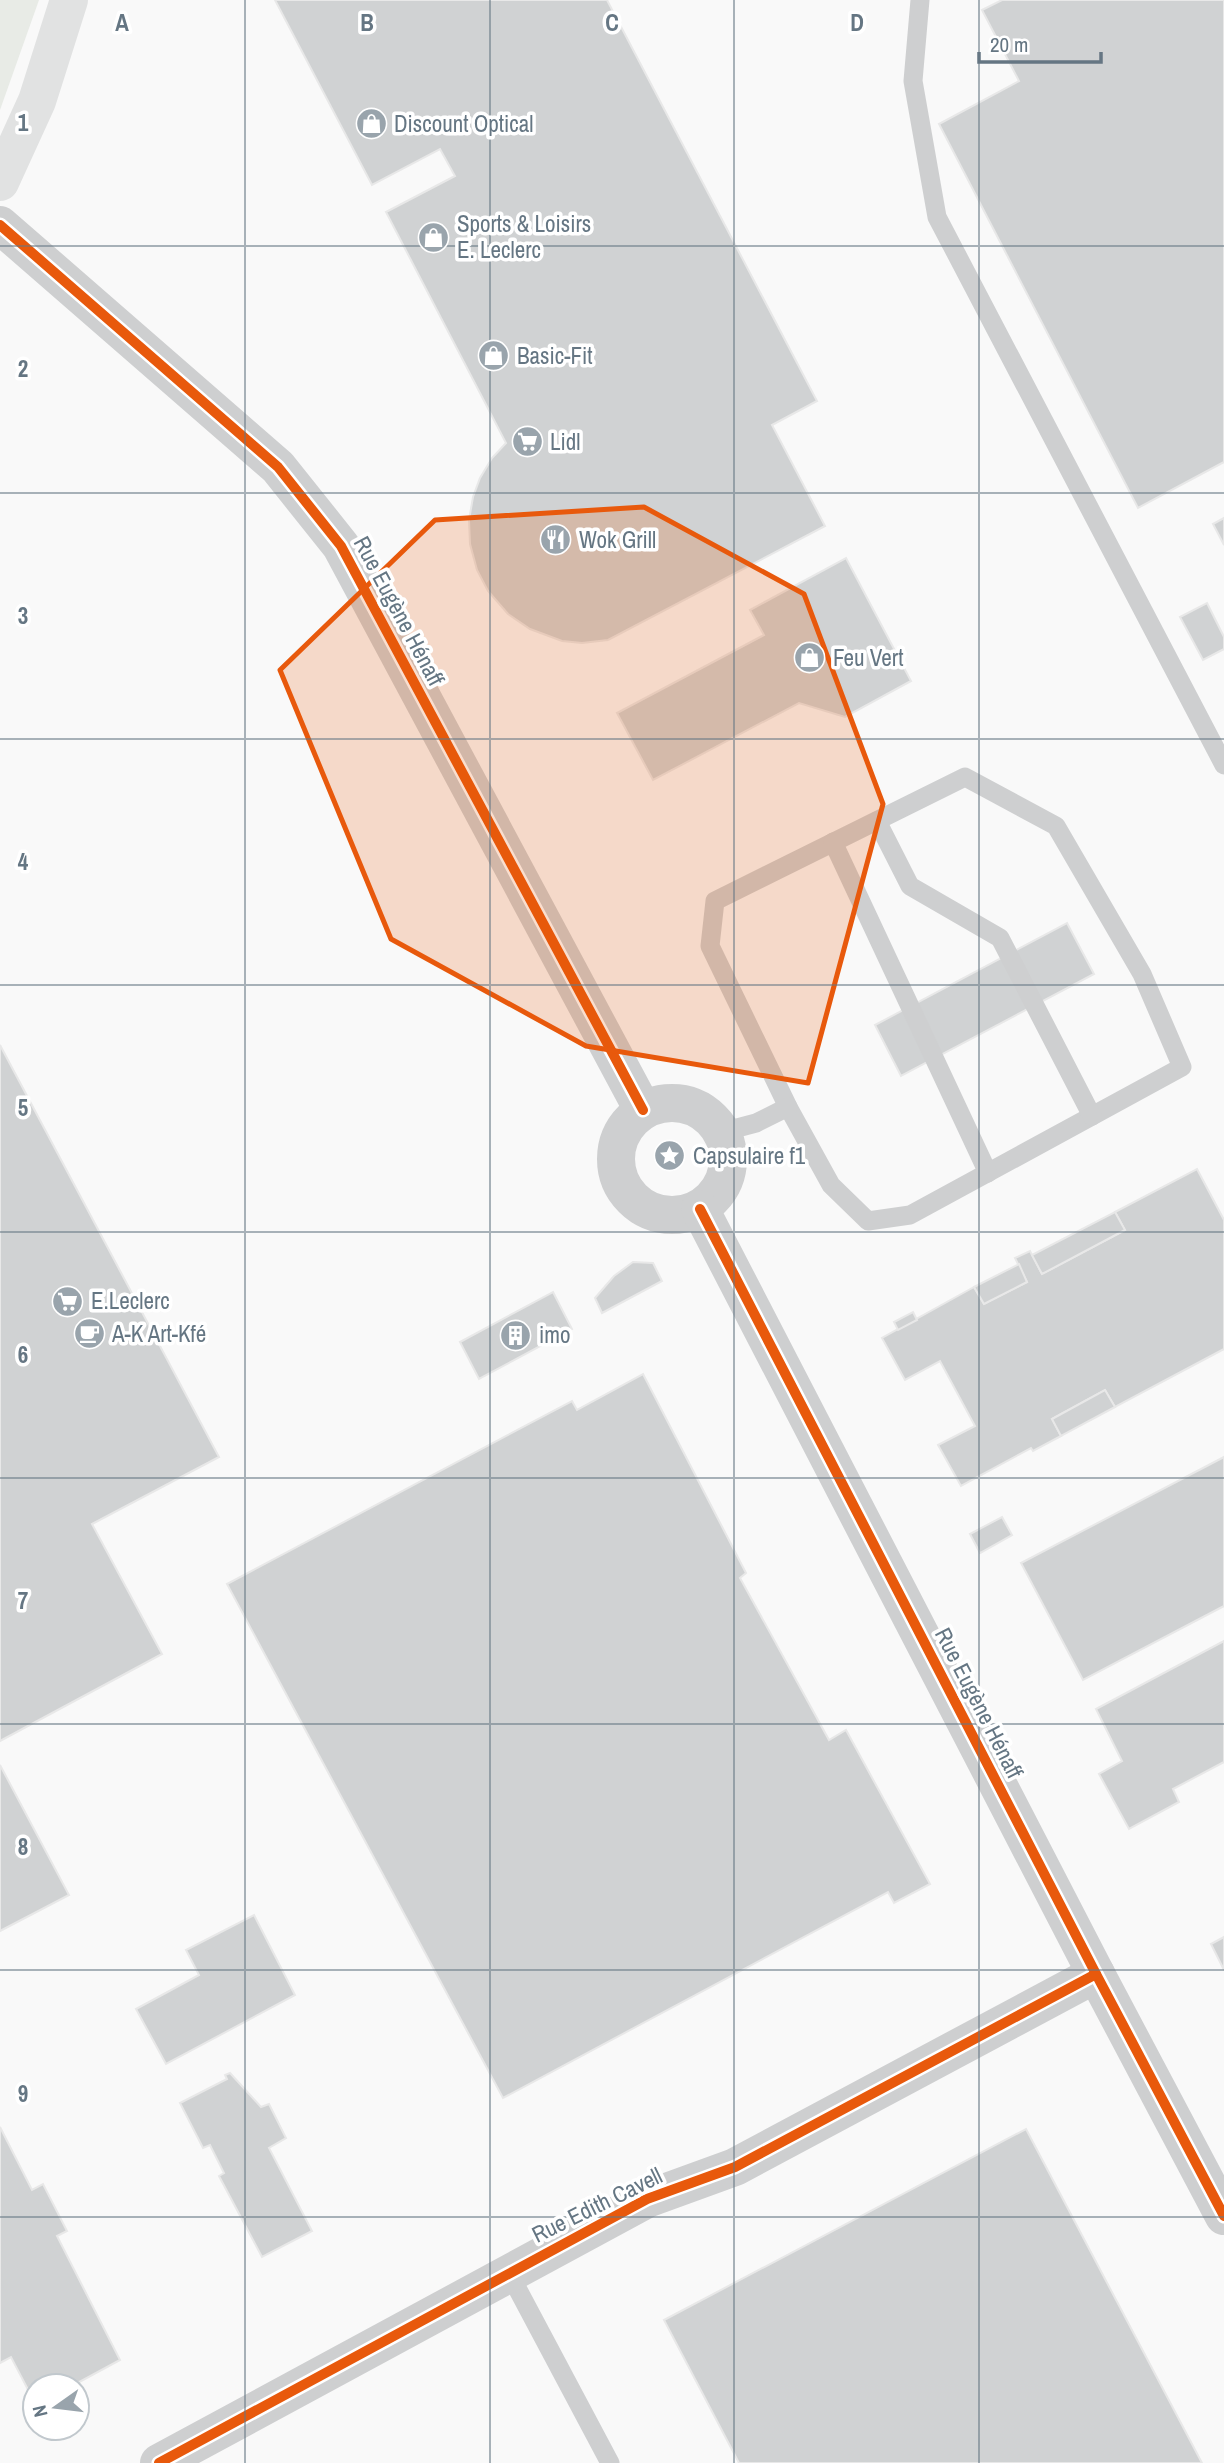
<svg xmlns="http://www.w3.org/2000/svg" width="1224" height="2463" viewBox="0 0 1224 2463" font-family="'Archivo Narrow',sans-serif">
<rect width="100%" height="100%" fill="#f9f9f9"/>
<polygon fill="#e8ebe6" points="0,0 39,0 0,110"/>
<g fill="#d0d2d3" stroke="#e8e8e8" stroke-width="2">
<polygon points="275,0 607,0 817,401 772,425 825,526 608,640 582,643 562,641 530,629 508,614 488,591 477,570 470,544 469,520 473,497 480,478 492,458 506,443 386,212 455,176 440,149 372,185"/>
<polygon points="1002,0 1224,0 1224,462 1138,508 939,124 1019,81 982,10"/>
<polygon points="1224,518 1224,545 1213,524"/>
<polygon points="846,558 911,681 845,717 799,703 653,780 617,713 764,635 750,610"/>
<polygon points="1207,603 1224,637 1224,649 1203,660 1180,617"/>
<polygon points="1067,923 1094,974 901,1076 875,1025"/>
<polygon points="0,1045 219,1457 92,1524 162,1654 0,1741"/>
<polygon points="1197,1169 1224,1220 1224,1349 1115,1407 1105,1390 1052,1419 1061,1436 1033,1451 1031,1448 961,1486 938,1445 975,1426 940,1361 905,1380 882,1338 974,1287 984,1304 1027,1282 1015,1258 1030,1251 1042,1274 1125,1230 1115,1212"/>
<polygon points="1115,1212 1125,1230 1042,1274 1032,1255"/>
<polygon points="633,1262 653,1263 662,1281 602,1313 595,1298 614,1276"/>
<polygon points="1019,1264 1027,1282 984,1304 974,1287"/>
<polygon points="553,1292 572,1329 479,1379 460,1342"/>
<polygon points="913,1312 917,1320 898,1330 894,1322"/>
<polygon points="643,1374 746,1573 740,1578 829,1740 846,1730 930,1884 894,1903 888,1892 503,2098 227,1584 572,1401 577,1410"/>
<polygon points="1105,1390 1115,1407 1061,1436 1052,1419"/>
<polygon points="1224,1457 1224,1606 1083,1680 1021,1563"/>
<polygon points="1002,1517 1012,1535 980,1553 970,1534"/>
<polygon points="1224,1641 1224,1762 1173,1789 1179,1802 1129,1829 1099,1774 1122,1761 1096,1709"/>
<polygon points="0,1765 69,1895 0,1931"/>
<polygon points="254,1915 295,1995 166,2064 136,2009 199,1975 186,1950"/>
<polygon points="1224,1937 1224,1970 1211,1944"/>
<polygon points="230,2073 261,2107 269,2104 286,2138 269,2148 312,2231 262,2257 219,2176 224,2173 210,2145 203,2148 180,2103 227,2079 225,2075"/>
<polygon points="0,2127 32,2190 43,2184 67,2231 57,2236 120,2360 72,2386 35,2386 35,2403 11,2357 0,2363"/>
<polygon points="1026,2129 1202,2463 739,2463 664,2320"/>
</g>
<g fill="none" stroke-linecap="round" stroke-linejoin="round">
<g stroke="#cecfd0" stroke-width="19">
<polyline points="920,0 913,81 937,217 1224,765"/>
<polygon points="965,777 1056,826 1142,974 1182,1067 910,1215 868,1221 831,1185 788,1107 710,946 715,901"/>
<polyline points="877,821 910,886 1000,938 1092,1116"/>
<polyline points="833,842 988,1173"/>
<polyline points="722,1132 756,1123 788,1107"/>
<polyline points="509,2273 610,2463"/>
</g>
<g stroke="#cecfd0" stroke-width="38">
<polyline points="0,225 278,467 341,546 643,1110"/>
<circle cx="672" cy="1159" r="56"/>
<polyline points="700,1209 1096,1974 1224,2216"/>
<polyline points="159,2463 647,2199 735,2167 1096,1974"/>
</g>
<polyline stroke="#e1e2e2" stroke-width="38" points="0,182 37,101 69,0"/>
<defs>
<g id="cycleway">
<polyline points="0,225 278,467 341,546 643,1110"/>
<polyline points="700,1209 1096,1974 1224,2216"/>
<polyline points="159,2463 647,2199 735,2167 1096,1974"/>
</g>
</defs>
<use href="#cycleway" stroke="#fff" stroke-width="15"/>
<use href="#cycleway" stroke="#e8590c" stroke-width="10"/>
</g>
<path fill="#e8590c" fill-opacity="0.2" stroke="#e8590c" stroke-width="5" stroke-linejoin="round" d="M644 507 804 594 883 804 808 1083 586 1046 391 939 280 670 435 520Z"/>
<path fill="none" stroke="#657683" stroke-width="2" stroke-opacity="0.55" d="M245 0V2463M490 0V2463M734 0V2463M979 0V2463M0 246H1224M0 493H1224M0 739H1224M0 985H1224M0 1232H1224M0 1478H1224M0 1724H1224M0 1970H1224M0 2217H1224"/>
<defs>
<symbol id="shop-disc" viewBox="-11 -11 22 22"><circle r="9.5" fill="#99a4ac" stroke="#fff"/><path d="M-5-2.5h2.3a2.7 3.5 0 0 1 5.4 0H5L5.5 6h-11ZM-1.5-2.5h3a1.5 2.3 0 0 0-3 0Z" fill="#fff"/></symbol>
<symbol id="supermarket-disc" viewBox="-11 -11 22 22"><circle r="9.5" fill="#99a4ac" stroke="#fff"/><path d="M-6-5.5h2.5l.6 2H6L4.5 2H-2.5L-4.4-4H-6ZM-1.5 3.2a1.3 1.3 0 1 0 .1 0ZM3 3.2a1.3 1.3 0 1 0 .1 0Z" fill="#fff"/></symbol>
<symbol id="restaurant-disc" viewBox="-11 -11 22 22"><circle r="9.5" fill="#99a4ac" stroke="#fff"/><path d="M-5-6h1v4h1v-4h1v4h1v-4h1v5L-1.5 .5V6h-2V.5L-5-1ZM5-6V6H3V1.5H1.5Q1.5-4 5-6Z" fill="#fff"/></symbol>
<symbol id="sight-disc" viewBox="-11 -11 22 22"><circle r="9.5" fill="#99a4ac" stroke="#fff"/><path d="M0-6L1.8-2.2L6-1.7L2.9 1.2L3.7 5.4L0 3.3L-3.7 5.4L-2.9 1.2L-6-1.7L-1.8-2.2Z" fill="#fff"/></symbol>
<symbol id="cafe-disc" viewBox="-11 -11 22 22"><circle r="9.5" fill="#99a4ac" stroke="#fff"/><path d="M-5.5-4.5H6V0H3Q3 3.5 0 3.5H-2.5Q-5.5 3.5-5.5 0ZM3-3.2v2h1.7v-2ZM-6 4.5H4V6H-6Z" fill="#fff"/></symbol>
<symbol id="building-disc" viewBox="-11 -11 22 22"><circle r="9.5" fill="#99a4ac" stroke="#fff"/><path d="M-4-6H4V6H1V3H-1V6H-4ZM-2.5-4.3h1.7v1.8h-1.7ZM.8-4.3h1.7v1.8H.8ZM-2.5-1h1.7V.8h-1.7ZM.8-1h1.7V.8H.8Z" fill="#fff"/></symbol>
</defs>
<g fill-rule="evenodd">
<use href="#shop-disc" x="354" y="106" width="35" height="35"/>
<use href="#shop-disc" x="416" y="220" width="35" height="35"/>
<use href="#shop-disc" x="476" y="338" width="35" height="35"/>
<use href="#supermarket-disc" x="510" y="424" width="35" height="35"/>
<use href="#restaurant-disc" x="538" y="522" width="35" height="35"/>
<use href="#shop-disc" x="792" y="640" width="35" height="35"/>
<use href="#sight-disc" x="652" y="1138" width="35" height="35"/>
<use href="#supermarket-disc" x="50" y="1284" width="35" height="35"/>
<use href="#cafe-disc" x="72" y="1316" width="35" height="35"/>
<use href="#building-disc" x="498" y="1318" width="35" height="35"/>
</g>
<g text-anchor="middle" stroke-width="7" stroke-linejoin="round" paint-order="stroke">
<g font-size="23" fill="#657683" stroke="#fff" text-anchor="start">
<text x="394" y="132">Discount Optical</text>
<text x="457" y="232">Sports &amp; Loisirs<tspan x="457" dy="26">E. Leclerc</tspan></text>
<text x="517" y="364">Basic-Fit</text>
<text x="550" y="450">Lidl</text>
<text x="579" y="548">Wok Grill</text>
<text x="833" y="666">Feu Vert</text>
<text x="693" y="1164">Capsulaire f1</text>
<text x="91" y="1309">E.Leclerc</text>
<text x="112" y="1342">A-K Art-Kfé</text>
<text x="539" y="1343">imo</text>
</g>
<g font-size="23" fill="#657683" stroke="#fff">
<text transform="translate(399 611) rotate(62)" y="8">Rue Eugène Hénaff</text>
<text transform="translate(979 1703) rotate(63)" y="8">Rue Eugène Hénaff</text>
<text transform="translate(597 2205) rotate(-26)" y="8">Rue Edith Cavell</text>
</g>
</g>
<g font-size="23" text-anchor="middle" font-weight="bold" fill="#657683" stroke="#fff" stroke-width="7" stroke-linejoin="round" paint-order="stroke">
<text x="122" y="31">A</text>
<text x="367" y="31">B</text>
<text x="612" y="31">C</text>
<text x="857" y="31">D</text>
<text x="23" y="131">1</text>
<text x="23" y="377">2</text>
<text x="23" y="624">3</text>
<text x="23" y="870">4</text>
<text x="23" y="1116">5</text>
<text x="23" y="1363">6</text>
<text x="23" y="1609">7</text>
<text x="23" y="1855">8</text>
<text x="23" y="2102">9</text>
</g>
<g transform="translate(56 2407) rotate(256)"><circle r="33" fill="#ffffff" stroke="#c1c8cd" stroke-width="2"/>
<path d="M0-5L12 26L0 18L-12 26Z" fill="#99a4ac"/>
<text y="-10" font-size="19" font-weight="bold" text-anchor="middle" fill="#657683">N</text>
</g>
<path d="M979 52v10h122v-10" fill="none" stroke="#657683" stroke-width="3.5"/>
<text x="990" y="52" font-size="21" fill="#657683" stroke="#ffffff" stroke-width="5" paint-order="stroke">20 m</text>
</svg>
